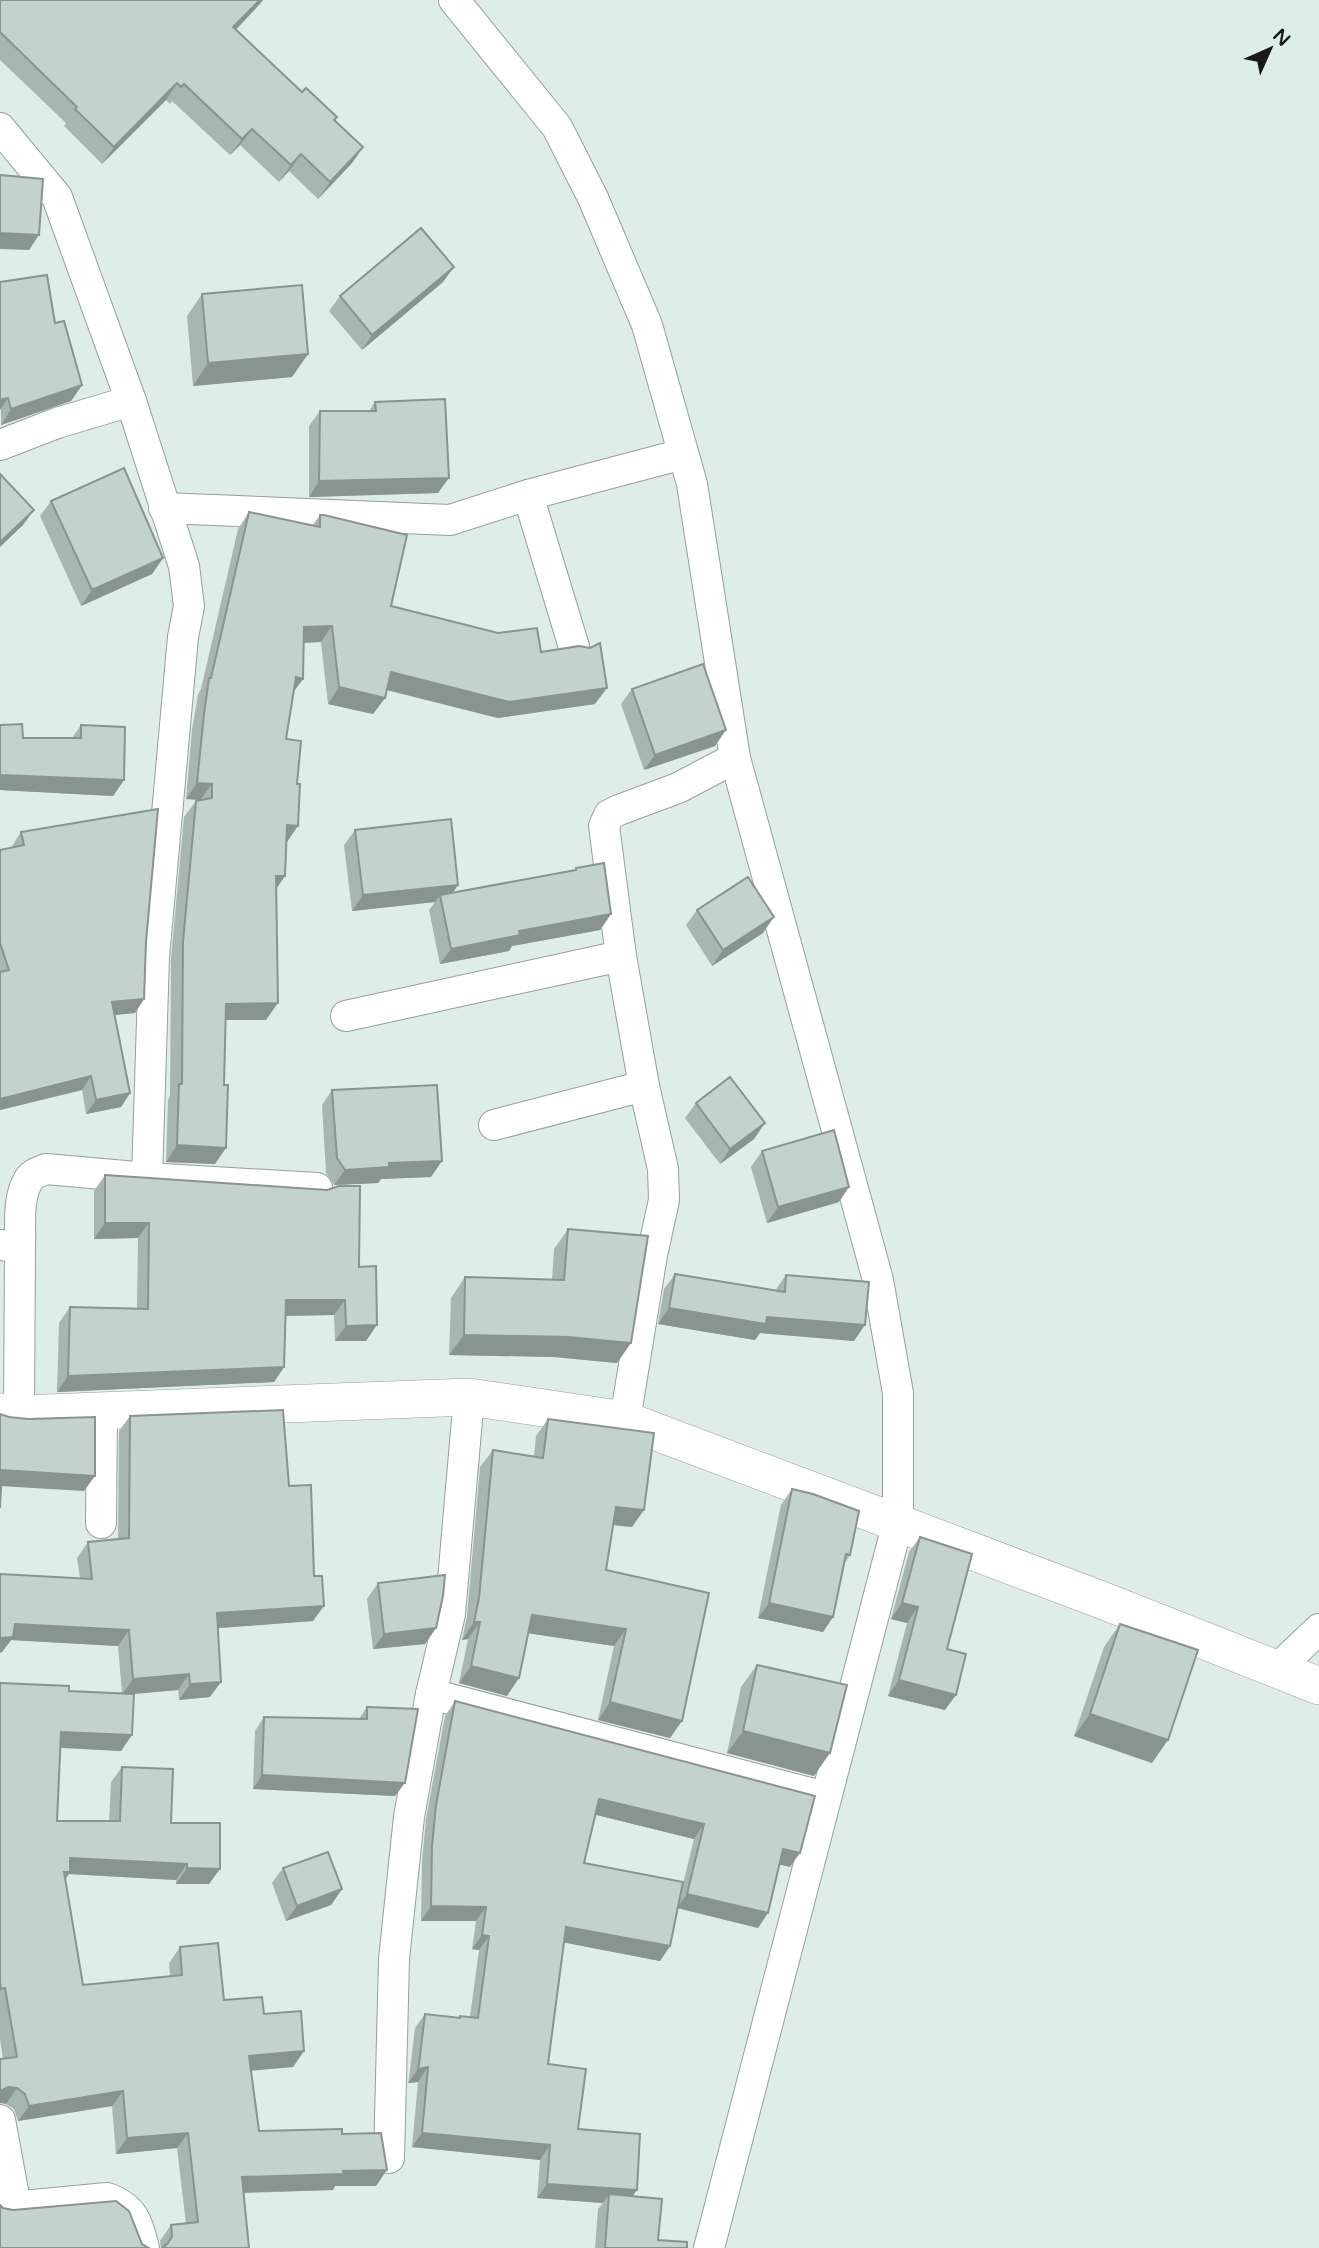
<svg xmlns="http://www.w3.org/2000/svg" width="1319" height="2248" viewBox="0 0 1319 2248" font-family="'Varela Round',sans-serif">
<rect width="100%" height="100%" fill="#dfede8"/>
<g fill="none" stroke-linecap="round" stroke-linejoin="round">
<defs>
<g id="minor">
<polyline points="454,0 557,127 593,198 647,325 692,484 735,758 878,1280 898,1393 898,1522 709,2248"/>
<path d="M0 128 57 197 131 401 184 566 189 606 183 637 154 957 147 1178 46 1169C39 1172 31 1174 28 1181 17 1199 21 1227 20 1248"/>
<polyline points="0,445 57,423 131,401"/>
<polyline points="528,495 574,647"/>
<polyline points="164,508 450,520 528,495 683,454"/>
<polyline points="346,1016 621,956"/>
<polyline points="494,1125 644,1086 621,956 604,826 609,815 619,810 678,788 735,758"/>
<polyline points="147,1178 317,1188"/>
<polyline points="1,1245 20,1248 19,1414"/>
<polyline points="625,1420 652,1255 664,1200 663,1169 644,1086"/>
<polyline points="101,1523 102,1412"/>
<polyline points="1275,1671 1319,1629"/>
<polyline points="431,1694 825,1797"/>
<polyline points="0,2120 16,2207"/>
<polyline points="389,2158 394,1959 409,1817 431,1694 450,1614 469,1397"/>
<path d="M0 2208 107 2198C133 2207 138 2222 144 2248"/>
</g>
<polyline id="tertiary" points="0,1412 19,1414 469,1397 625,1420 1099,1599 1319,1686"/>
</defs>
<use href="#minor" stroke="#93a09c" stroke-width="32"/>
<use href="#tertiary" stroke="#93a09c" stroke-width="38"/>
<use href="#minor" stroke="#fff" stroke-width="30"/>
<use href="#tertiary" stroke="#fff" stroke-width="37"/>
</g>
<g fill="#a9b5b1" fill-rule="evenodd">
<polygon points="0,0 263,0 258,6 236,30 302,92 363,147 352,163 318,199 289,171 279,182 240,145 230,155 172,101 170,104 166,100 102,164 64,126 66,123 0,60"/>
<polygon points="0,282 55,323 82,385 71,401 1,425"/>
<polygon points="443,282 362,350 329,311 340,296"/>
<polygon points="202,294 308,354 292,377 193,386 187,316"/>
<polygon points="375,402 438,493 309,497 309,426 320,411 369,411"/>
<polygon points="51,501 163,558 152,574 81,606 40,516"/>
<polygon points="249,512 312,526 320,515 391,606 541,652 595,704 498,718 387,690 385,698 373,714 328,704 321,642 304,643 303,679 293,693 286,739 287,842 285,876 276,889 266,1020 225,1020 215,1164 166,1162 168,1100 170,1096 171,958 184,817 196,801 199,800 186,799 192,730 198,694 201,689 238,529"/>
<polygon points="632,689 715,746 644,770 621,704"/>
<polygon points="0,725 23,738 72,738 81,725 124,780 113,796 0,790"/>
<polygon points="355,830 458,885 453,892 575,871 576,868 611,914 600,930 512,946 509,951 440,964 429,910 435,902 352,911 344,845"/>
<polygon points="21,832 146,942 144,999 135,1013 115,1015 130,1093 121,1107 86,1114 82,1090 0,1110 0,850 12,848 12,846"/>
<polygon points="697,910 763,933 712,966 686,925"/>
<polygon points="332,1090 431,1177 381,1179 378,1183 334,1185 326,1173 322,1105"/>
<polygon points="696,1103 765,1123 754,1139 720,1164 685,1118"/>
<polygon points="762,1151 839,1202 767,1223 751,1167"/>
<polygon points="105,1175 359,1267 366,1341 335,1341 334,1315 285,1316 284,1367 274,1382 57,1392 59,1323 70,1307 137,1308 138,1238 94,1239 94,1191"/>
<polygon points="568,1229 617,1363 554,1357 449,1355 451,1298 465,1277 552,1280 554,1249"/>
<polygon points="675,1274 775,1291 786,1275 854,1341 760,1333 755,1340 658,1324 664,1289"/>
<polygon points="130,1416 289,1486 313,1621 218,1628 210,1697 179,1700 178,1690 131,1694 121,1751 61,1748 57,1821 109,1821 111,1782 122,1767 171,1823 209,1884 176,1884 176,1880 69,1874 65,1879 83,1985 170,1976 169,1963 180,1947 224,2000 264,2014 304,2051 293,2067 251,2070 259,2131 342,2134 376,2186 335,2186 333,2190 244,2193 249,2248 161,2248 160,2241 171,2225 186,2224 177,2148 116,2154 112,2106 18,2121 14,2109 6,2104 3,2059 0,2039 0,1683 69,1691 122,1693 118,1646 11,1640 2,1652 0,1574 80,1578 77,1558 88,1542 118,1539 119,1431"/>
<polygon points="548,1419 632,1527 613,1525 606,1570 670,1738 598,1720 614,1646 528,1633 507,1696 459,1683 468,1639 462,1640 467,1616 480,1467 493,1450 534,1456 536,1436"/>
<polygon points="792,1489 850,1555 845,1563 833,1617 823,1632 758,1618 781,1505"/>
<polygon points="920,1537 947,1649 945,1710 888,1696 907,1623 891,1619 909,1552"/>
<polygon points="378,1583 436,1628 425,1644 373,1649 367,1599"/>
<polygon points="1120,1624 1152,1763 1074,1736 1104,1647"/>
<polygon points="757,1665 814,1776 727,1753 741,1687"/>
<path d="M455 1701 790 1867 780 1864 758 1928 678 1908 670 1946 660 1961 564 1942 548 2064 578 2129 633 2196 658 2240 687 2248H595L598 2209 603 2203 537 2198 540 2160 412 2147 418 2082 408 2083 409 2078 415 2028 425 2014 458 2018 460 2016 470 2017 479 1950 472 1949 476 1921H421L422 1861 426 1819 445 1716ZM596 1815 694 1839 681 1892 584 1863Z"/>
<polygon points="367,1707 395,1796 253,1789 255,1731 264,1717 359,1719"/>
<polygon points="283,1868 342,1889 331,1905 286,1921 272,1883"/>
</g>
<g fill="#899390">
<polygon points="260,0 263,0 258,6 222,44 233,27"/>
<polygon points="177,83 166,100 102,164 114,147"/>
<polygon points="252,129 240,145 230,155 242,139"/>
<polygon points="363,147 352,163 318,199 330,182"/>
<polygon points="301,154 289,171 279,182 291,165"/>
<polygon points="0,233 39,235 29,250 0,249"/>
<polygon points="454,267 443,282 362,350 372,335"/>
<polygon points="308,354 292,377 193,386 208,363"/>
<polygon points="82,385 71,401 1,425 11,409"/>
<polygon points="8,398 0,410 0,400"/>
<polygon points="449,478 438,493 309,497 319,481"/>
<polygon points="34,510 23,525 0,547 0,542"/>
<polygon points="163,558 152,574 81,606 92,590"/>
<polygon points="332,626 321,642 293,643 304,627"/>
<polygon points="391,672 607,688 595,704 498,718 379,688"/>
<polygon points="296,677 303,679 291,695"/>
<polygon points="339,687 385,698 373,714 328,704"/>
<polygon points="726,730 715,746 644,770 655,755"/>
<polygon points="0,775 124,780 113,796 0,790"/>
<polygon points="197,783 212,784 200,800 186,799"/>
<polygon points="287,825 298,826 287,842 275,842"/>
<polygon points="276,876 285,876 274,892"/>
<polygon points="458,885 447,901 440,895 435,902 352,911 363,895"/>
<polygon points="611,914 600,930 512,946 509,951 440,964 451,949 519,931"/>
<polygon points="774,917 763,933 712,966 723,950"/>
<polygon points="144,999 135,1013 103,1016 112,1002"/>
<polygon points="278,1003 266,1020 214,1020 226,1004"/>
<polygon points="91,1076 82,1090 0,1110 0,1099"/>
<polygon points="130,1093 121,1107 86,1114 96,1100"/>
<polygon points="765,1123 754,1139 720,1164 730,1149"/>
<polygon points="177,1145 226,1148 215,1164 166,1162"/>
<polygon points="442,1161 431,1177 381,1179 378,1183 334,1185 345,1170 389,1163"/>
<polygon points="849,1187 839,1202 767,1223 778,1207"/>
<polygon points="105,1223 149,1223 138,1238 94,1239"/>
<polygon points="286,1300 345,1300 334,1315 275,1316"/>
<polygon points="669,1308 865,1325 854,1341 760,1333 755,1340 658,1324"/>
<polygon points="377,1325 366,1341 335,1341 346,1326"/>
<polygon points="464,1335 568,1337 631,1343 617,1363 554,1357 449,1355"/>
<polygon points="284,1367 274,1382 57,1392 68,1376"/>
<polygon points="2,1470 95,1476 84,1491 0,1486"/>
<polygon points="616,1507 644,1510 632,1527 603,1524"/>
<polygon points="769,1603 833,1617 823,1632 758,1618"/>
<polygon points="902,1603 918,1607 907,1623 891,1619"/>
<polygon points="324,1606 313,1621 206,1629 217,1613"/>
<polygon points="532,1615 626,1629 614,1646 520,1632"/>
<polygon points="474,1622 480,1622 468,1639 462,1640"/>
<polygon points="15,1624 129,1630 118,1646 11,1640 2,1652 0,1653 0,1638"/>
<polygon points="436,1628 425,1644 373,1649 384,1634"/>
<polygon points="471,1666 519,1678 507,1696 459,1683"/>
<polygon points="189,1674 178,1690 122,1695 133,1679"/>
<polygon points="899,1680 956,1695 945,1710 888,1696"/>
<polygon points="221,1682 210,1697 179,1700 190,1684"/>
<polygon points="610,1702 682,1721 670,1738 598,1720"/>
<polygon points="1090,1714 1168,1740 1152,1763 1074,1736"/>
<polygon points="743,1731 830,1753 814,1776 727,1753"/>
<polygon points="61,1732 132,1735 121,1751 50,1747"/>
<polygon points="262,1775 405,1783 395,1796 253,1789"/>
<polygon points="599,1799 704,1824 694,1839 589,1813"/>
<polygon points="783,1849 800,1853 790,1867 773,1863"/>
<polygon points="70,1858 187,1864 176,1880 69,1874 59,1888"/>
<polygon points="187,1868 220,1869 209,1884 176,1884"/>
<polygon points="342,1889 331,1905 286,1921 297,1906"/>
<polygon points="687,1894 768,1913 758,1928 677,1908"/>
<polygon points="431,1906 486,1907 476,1921 421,1921"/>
<polygon points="566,1927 670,1946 660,1961 556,1941"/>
<polygon points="482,1935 489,1936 479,1950 472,1949"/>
<polygon points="304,2051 293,2067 238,2072 249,2056"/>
<polygon points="428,2067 418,2082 408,2083 418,2069"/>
<polygon points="8,2087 17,2088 6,2104 0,2103 0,2091"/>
<polygon points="123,2091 112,2106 18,2121 29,2106"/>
<polygon points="188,2133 177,2148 116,2154 127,2138"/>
<polygon points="422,2133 550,2145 540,2160 412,2147"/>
<polygon points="387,2170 376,2186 335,2186 333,2190 231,2193 242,2177 343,2171"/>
<polygon points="547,2184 637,2190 627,2204 609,2194 603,2203 537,2198"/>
</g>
<g fill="#c4d2ce" stroke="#899390" stroke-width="2">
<polygon points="0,0 260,0 233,27 302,92 306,88 337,117 334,120 363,147 330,182 301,154 291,165 252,129 242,139 184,84 181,87 177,83 114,147 75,109 77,107 0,32"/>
<polygon points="0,175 43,179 39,235 0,233"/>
<polygon points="421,228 454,267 372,335 340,296"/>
<polygon points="47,275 55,323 64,321 82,385 11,409 8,398 0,400 0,282"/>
<polygon points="302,285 308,354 208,363 202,294"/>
<polygon points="445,399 449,478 319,481 320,411 376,411 375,402"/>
<polygon points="124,468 163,558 92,590 51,501"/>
<polygon points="0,474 34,510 0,542"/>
<polygon points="249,512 320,527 320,515 324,515 407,535 391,606 498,633 537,628 541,652 579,646 590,648 600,643 607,688 509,702 391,672 385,698 339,687 332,626 304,627 303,679 296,677 286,739 301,741 297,784 300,784 298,826 287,825 285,876 276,876 278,1003 226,1004 224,1085 228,1085 226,1148 177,1145 179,1084 182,1084 183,942 196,801 212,798 212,784 197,783 204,714 209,678 211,678"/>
<polygon points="703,664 726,730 655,755 632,689"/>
<polygon points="22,724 23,738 81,738 81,725 125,727 124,780 0,775 0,725"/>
<polygon points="158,809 146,942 144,999 112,1002 130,1093 96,1100 91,1076 0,1099 0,972 9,970 0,943 0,850 24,845 21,832"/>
<polygon points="451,819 458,885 363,895 355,830"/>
<polygon points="604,863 611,914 519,931 520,935 451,949 440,895 576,870 576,868"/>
<polygon points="748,877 774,917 723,950 697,910"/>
<polygon points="730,1077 765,1123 730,1149 696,1103"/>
<polygon points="437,1085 442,1161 389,1163 389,1167 345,1170 337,1158 332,1090"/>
<polygon points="834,1130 849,1187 778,1207 762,1151"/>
<polygon points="105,1175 327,1190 339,1186 360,1186 359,1267 376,1266 377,1325 346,1326 345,1300 286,1300 284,1367 68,1376 70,1307 148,1309 149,1223 105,1223"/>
<polygon points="568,1229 648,1236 631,1343 568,1337 464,1335 465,1277 564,1280"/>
<polygon points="675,1274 785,1292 786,1275 869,1282 865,1325 767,1317 766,1324 669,1308"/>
<polygon points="283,1410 289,1486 311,1485 314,1576 322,1576 324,1606 217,1613 221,1682 190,1684 189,1674 133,1679 129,1630 15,1624 13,1637 0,1638 0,1574 92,1579 88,1542 129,1538 130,1416"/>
<polygon points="0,1414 9,1417 28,1419 95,1417 95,1476 2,1470 0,1508"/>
<polygon points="548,1419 654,1433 644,1510 616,1507 606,1570 709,1593 682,1721 610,1702 626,1629 532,1615 519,1678 471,1666 480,1622 474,1622 479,1598 493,1450 543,1458"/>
<polygon points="792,1489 813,1494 859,1511 850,1555 846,1554 833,1617 769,1603"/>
<polygon points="920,1537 972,1554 947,1649 966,1654 956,1695 899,1680 918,1607 902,1603"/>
<polygon points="445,1575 443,1596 436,1628 384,1634 378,1583"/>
<polygon points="1120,1624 1198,1650 1168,1740 1090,1714"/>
<polygon points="757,1665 847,1685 830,1753 743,1731"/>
<polygon points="0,1683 69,1686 69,1691 134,1694 132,1735 61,1732 57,1821 120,1821 122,1767 173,1769 171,1823 220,1823 220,1869 187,1868 187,1864 70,1858 70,1872 64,1872 83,1985 182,1975 180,1947 218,1943 224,2000 262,1997 264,2014 301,2011 304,2051 249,2056 259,2131 342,2129 342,2134 381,2133 387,2170 343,2171 344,2174 242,2177 249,2248 162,2248 167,2244 172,2237 171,2225 198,2222 188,2133 127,2138 123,2091 29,2106 25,2094 17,2088 8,2087 0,2091 0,2059 17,2057 5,1988 1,1989 0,1983"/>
<polygon points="455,1701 815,1796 800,1853 783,1849 768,1913 687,1894 704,1824 599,1799 584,1863 683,1882 670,1946 566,1927 548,2064 586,2069 578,2129 640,2134 637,2190 547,2184 550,2145 422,2133 428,2067 418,2069 419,2064 425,2014 460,2018 460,2016 478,2018 489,1936 482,1935 486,1907 431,1906 432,1846 436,1805"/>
<polygon points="367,1707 418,1709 405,1783 262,1775 264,1717 367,1719"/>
<polygon points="328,1852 342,1889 297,1906 283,1868"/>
<polygon points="609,2194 662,2199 658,2240 687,2242 687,2248 605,2248"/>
<polygon points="116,2201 129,2211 142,2244 149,2248 0,2248 0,2205 3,2208 13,2210"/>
</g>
<g transform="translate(1270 49) rotate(45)" stroke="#dfede8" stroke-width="5" paint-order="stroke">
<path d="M0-5L12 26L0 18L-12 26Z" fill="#161b19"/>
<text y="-10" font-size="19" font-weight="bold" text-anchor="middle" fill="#161b19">N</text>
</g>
</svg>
